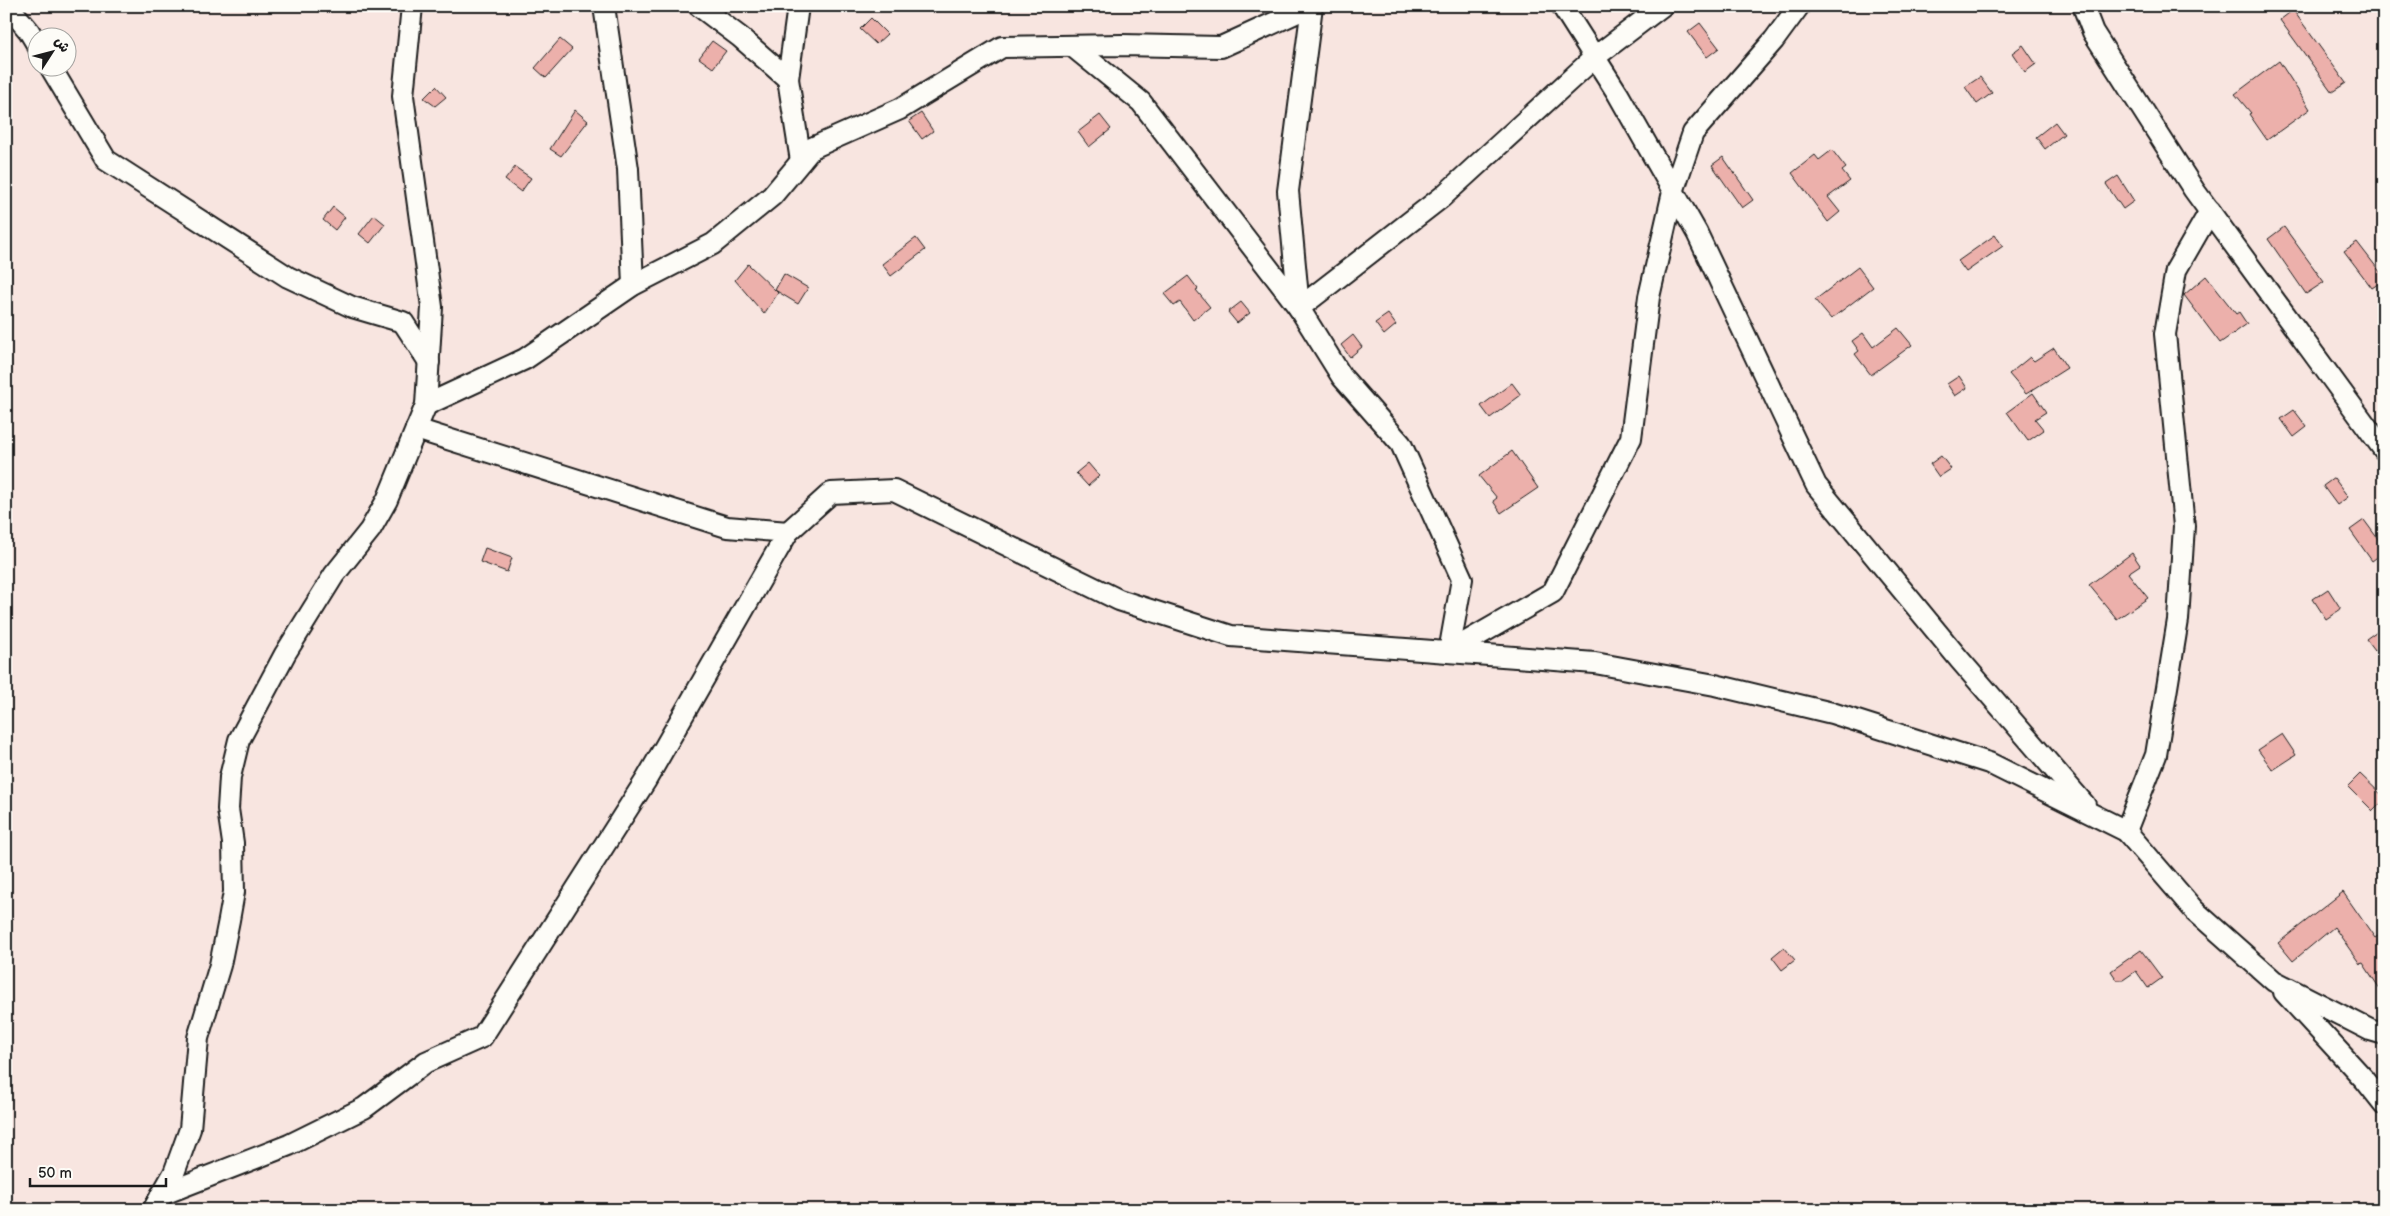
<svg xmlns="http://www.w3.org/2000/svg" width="2390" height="1216" viewBox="0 0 2390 1216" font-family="'Balsamiq Sans','Playpen Sans Arabic',sans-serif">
<rect width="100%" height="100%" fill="#f8e5e0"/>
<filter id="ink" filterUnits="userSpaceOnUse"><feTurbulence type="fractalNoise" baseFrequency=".02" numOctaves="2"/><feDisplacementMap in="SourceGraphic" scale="10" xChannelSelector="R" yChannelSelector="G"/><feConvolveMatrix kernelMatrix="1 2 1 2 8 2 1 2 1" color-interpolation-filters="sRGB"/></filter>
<g filter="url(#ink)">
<g fill="#ecb0ab" stroke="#1c1c1c">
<polygon points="2293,10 2346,83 2332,92 2280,20"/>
<polygon points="871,18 887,34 876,44 860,29"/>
<polygon points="1700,23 1719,48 1707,57 1688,32"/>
<polygon points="560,39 572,49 546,78 535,68"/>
<polygon points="712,41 726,51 713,68 699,58"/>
<polygon points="2023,45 2036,64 2025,72 2012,53"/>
<polygon points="2279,61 2310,109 2267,140 2249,114 2251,113 2235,94"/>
<polygon points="1980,77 1992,93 1977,104 1965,87"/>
<polygon points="436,86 446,97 435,106 424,98"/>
<polygon points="575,110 588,121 561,156 550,149"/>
<polygon points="921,113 933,131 922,139 909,121"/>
<polygon points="1100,115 1111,129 1089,147 1078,132"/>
<polygon points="2055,122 2064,134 2045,149 2036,137"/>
<polygon points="1832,150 1846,168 1842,171 1850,181 1828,197 1840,212 1828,222 1792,173 1815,155 1819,160"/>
<polygon points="1723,157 1753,200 1742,208 1712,165"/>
<polygon points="515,167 531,178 521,192 505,180"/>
<polygon points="2118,176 2134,201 2123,209 2106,184"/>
<polygon points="333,207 345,217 335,230 323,220"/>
<polygon points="374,215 385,224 370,243 359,234"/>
<polygon points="2284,227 2324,282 2306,294 2268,239"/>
<polygon points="1995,235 2003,246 1966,272 1958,261"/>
<polygon points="916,238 925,250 891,276 882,264"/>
<polygon points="2357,242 2384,277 2384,280 2372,288 2344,251"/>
<polygon points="748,264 775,290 784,274 808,288 798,304 775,290 778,293 764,314 735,280"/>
<polygon points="1858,267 1873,287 1831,319 1815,300"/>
<polygon points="1188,276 1198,289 1196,290 1210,307 1193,320 1180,302 1174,306 1164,294"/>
<polygon points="2206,276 2236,314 2239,312 2247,324 2220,343 2184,295"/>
<polygon points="1241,302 1250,313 1237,323 1228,312"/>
<polygon points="1388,314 1396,325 1384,335 1375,323"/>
<polygon points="1898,328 1912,345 1871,375 1855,354 1859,351 1852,341 1863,333 1873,347"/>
<polygon points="1353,335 1362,347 1350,357 1341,345"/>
<polygon points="2054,348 2067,368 2026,394 2009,374 2030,357 2034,361"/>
<polygon points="1959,376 1967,388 1955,396 1947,384"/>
<polygon points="1512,383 1521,395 1490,418 1481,406"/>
<polygon points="2033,393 2046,412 2035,419 2044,430 2028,441 2007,412"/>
<polygon points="2294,410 2307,427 2294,437 2281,419"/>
<polygon points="1512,451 1538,488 1501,513 1493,501 1497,498 1479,476"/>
<polygon points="1941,456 1951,469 1939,477 1930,464"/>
<polygon points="1088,463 1099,476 1088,486 1076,473"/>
<polygon points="2334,478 2348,497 2337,505 2323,486"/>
<polygon points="2364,520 2384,547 2384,552 2372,561 2350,530"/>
<polygon points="485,548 512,558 507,572 480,562"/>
<polygon points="2132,553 2140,565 2128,573 2148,598 2117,619 2089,585"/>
<polygon points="2328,589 2341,609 2326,619 2313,599"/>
<polygon points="2384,626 2384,644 2375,651 2366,639"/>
<polygon points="2282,734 2296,755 2273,770 2258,750"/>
<polygon points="2360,774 2384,797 2384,800 2373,811 2348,786"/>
<polygon points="2343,892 2375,938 2384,932 2384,995 2363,963 2360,964 2334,927 2293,961 2278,943"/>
<polygon points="1784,947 1795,960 1782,970 1772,957"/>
<polygon points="2141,950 2162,978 2148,988 2136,971 2123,980 2117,980 2111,971"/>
</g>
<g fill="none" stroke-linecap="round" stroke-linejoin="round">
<defs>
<g id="street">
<polyline points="8,6 29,31 38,46"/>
<polyline points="604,6 628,169 633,285"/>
<polyline points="699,6 740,37 788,79 801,161"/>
<polyline points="1562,6 1618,94 1697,233 1816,485 1959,659 2085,805"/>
<polyline points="2083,6 2093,32 2194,190 2384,450"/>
<polyline points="1072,46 1141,102 1299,308 1288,191 1312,6"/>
<polyline points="51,68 106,160 288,277 352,307 403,322 429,362"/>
<polyline points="788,79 798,6"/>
<polyline points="426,405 525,359 633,285 713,244 772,196 812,148 900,109 1002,47 1122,45 1221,47 1311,6"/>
<polyline points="416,429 727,527 788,532"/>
<polyline points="1449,652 1462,579 1401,444 1342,377 1299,308 1442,197 1595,57 1662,6"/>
<polyline points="1449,652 1553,592 1631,438 1649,297 1673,192 1693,133 1774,40 1799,6"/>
<polyline points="2126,831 2156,755 2178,620 2184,526 2165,334 2176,270 2210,211"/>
<polyline points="2284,992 2365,1080 2384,1104"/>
<polyline points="161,1195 289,1145 364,1108 426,1062 482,1037 646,780 788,532 831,493 894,490 1119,600 1231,636 1595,663 1715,685 1832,713 1989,763 2126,831 2194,910 2274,981 2370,1030 2384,1034"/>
<polyline points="153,1210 174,1173 190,1129 198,1038 220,965 229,920 234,892 233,843 228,809 230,777 239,740 285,654 334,575 370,530 387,500 426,405 432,307 403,96 412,6"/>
</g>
</defs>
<use href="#street" stroke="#1c1c1c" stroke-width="24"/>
<use href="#street" stroke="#fdfcf7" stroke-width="20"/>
</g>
</g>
<rect width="2390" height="1216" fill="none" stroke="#fdfcf7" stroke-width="25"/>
<rect x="12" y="12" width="2365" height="1191" fill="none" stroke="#1c1c1c" stroke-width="2" filter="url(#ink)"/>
<g transform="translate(52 52) rotate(54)"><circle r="24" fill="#fdfcf7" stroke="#a3a29f"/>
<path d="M0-4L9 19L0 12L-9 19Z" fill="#1c1c1c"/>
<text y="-8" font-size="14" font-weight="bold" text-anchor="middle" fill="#1c1c1c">ش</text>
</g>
<path d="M30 1178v8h136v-8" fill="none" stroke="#1c1c1c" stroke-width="2.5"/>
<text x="38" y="1178" font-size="15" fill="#1c1c1c" stroke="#fdfcf7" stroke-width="4" paint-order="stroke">50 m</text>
</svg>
